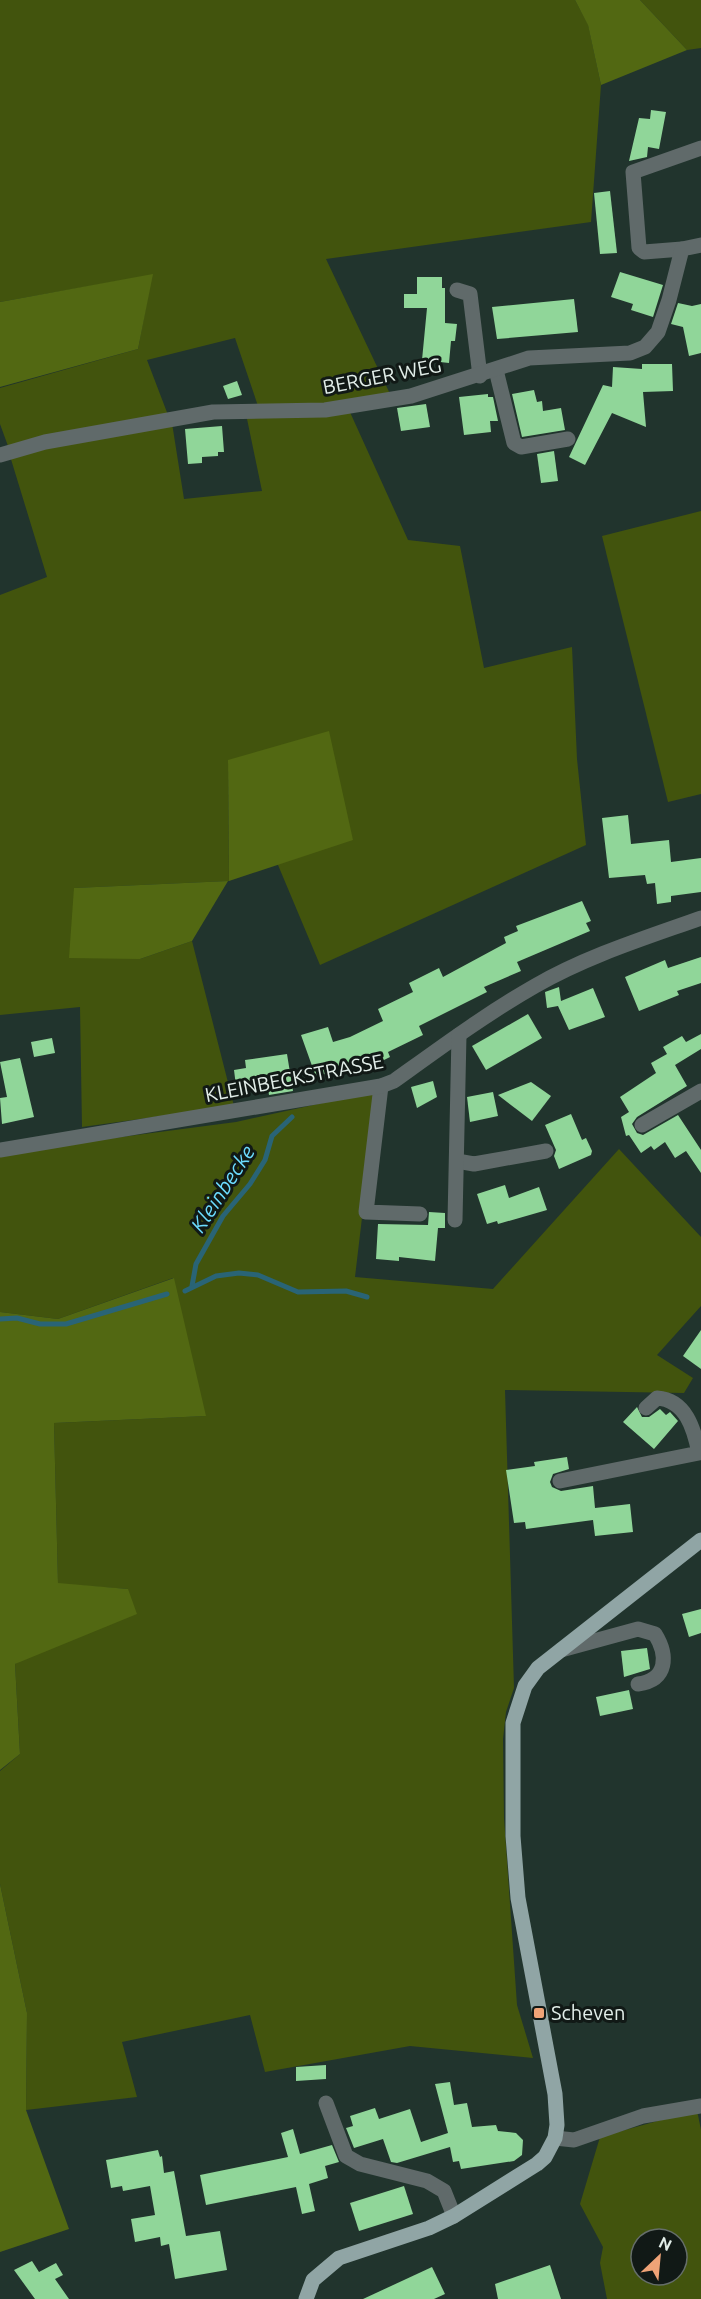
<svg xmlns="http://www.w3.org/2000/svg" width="701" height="2299" viewBox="0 0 701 2299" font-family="Ubuntu,sans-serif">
<rect width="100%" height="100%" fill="#21342d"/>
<g fill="#42540d" fill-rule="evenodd">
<polygon points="0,0 575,0 588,24 601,85 591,222 326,259 391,396 342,404 258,406 235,338 147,360 168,415 8,446 0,424 0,388 138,349 152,275 0,302"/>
<polygon points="640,0 701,0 701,48 687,50"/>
<polygon points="349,410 408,540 460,546 484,668 572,647 577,759 586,845 320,965 278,865 228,761 229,881 75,888 140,959 192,941 234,1106 82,1127 80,1007 0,1015 0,595 47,577 10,456 172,423 184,499 262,491 246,414"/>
<polygon points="701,511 701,794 668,802 602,536"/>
<polygon points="377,1091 355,1277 493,1289 619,1149 701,1237 701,1306 657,1355 693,1378 684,1393 505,1390 514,1688 506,1712 503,1739 504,1818 517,2005 533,2058 410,2046 265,2072 250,2015 122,2042 137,2097 26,2110 27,2013 0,1884 0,1771 20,1754 15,1664 128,1589 58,1584 54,1423 205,1416 173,1278 58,1319 0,1312 0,1157 83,1142 236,1122"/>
<path d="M697 2110 701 2130V2299H607L600 2263 603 2247 580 2204 600 2137ZM641 2239H677V2275H641Z"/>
</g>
<g fill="#526812">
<polygon points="575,0 640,0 687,50 601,85 588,25"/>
<polygon points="153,274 138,349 0,387 0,302"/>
<polygon points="329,731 353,840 229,881 228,760"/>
<polygon points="228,881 192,941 140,959 69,958 74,888"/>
<polygon points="174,1278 206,1416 54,1423 58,1583 128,1589 137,1614 15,1664 20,1754 0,1770 0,1312 58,1319"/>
<polygon points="0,1884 27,2013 26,2110 69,2229 0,2252"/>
</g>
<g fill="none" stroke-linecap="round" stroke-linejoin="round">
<g stroke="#296476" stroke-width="5">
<polyline points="192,1286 196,1264 223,1216 250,1184 265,1160 272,1136 292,1117"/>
<polyline points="185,1291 216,1276 239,1273 258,1275 298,1292 346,1291 367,1297"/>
<polyline points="0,1319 17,1318 40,1324 66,1324 167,1294"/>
</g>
</g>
<g fill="#90d699">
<polygon points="651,110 666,112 659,149 648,147 647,157 629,161 639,118 650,119"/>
<polygon points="610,191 617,253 600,254 594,193"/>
<polygon points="620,272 663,285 653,317 631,310 633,304 611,297"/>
<polygon points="417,277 442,277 442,288 445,288 445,323 457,324 455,341 451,341 449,363 422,360 427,308 404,308 404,294 417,294"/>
<polygon points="574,299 578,332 497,339 492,307"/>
<polygon points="678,303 692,306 701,304 701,353 689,356 683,327 671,324"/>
<polygon points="642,364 672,364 673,391 643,392 646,427 612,413 585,465 569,457 603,385 612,387 613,367 642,369"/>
<polygon points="237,381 242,395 228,399 223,386"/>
<polygon points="534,390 537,402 542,401 543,411 561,408 565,430 522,437 512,394"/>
<polygon points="488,394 488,397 493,397 498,421 490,421 491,432 464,435 459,397"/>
<polygon points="426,404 430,427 401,431 397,408"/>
<polygon points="222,426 224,452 218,452 218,456 202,457 202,463 188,464 185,429"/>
<polygon points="554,451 558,481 541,483 537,454"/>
<polygon points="628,815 631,844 669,840 671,862 701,858 701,892 671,896 671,902 657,904 655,883 647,884 645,875 609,878 602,818"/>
<polygon points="582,901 591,921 586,923 590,931 517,962 521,971 484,987 487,992 419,1026 423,1035 388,1052 390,1057 364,1070 359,1059 329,1069 331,1072 316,1077 301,1035 328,1027 333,1042 350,1037 383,1021 378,1009 413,992 409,983 439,968 443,977 506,943 504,937 518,931 516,926"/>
<polygon points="701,957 701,983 677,991 679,995 639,1011 625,977 665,960 668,968"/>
<polygon points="559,987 561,1001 593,988 605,1017 569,1030 558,1006 547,1008 545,992"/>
<polygon points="528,1014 542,1038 486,1070 472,1046"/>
<polygon points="701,1034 701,1049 675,1065 687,1086 637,1117 632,1124 637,1133 643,1135 678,1115 701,1150 701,1173 686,1151 675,1158 665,1142 654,1150 651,1146 641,1153 629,1135 626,1136 621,1117 629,1112 620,1097 656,1073 651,1063 667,1054 663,1047 682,1036 686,1042"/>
<polygon points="52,1038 55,1053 34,1057 31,1042"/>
<polygon points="287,1054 293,1091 269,1095 267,1082 236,1086 234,1070 246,1068 245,1060"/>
<polygon points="20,1058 34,1117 2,1124 0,1098 7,1097 0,1062"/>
<polygon points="433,1081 437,1097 417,1108 411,1087"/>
<polygon points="531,1082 551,1096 532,1121 498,1095"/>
<polygon points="493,1092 498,1116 470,1122 467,1097"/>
<polygon points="571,1114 582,1140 586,1138 592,1151 591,1155 559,1169 554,1156 556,1150 545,1125"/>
<polygon points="505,1185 509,1198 539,1187 547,1210 498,1224 497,1221 487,1224 477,1194"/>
<polygon points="429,1212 445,1213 445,1228 438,1228 435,1261 399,1257 399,1261 376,1259 378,1224 428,1225"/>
<polygon points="701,1330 701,1369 683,1356"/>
<polygon points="637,1407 642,1417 649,1417 660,1409 666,1415 670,1412 678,1421 654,1449 623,1422"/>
<polygon points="567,1457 569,1469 553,1474 550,1482 552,1487 561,1491 593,1486 595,1508 630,1504 633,1532 595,1536 593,1520 526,1529 525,1522 514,1523 506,1470 535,1466 534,1462"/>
<polygon points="701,1609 701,1633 689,1637 682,1614"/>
<polygon points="647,1648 650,1669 624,1677 621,1651"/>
<polygon points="629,1690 633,1709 600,1716 596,1697"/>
<polygon points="326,2065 326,2079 296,2081 296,2067"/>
<polygon points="450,2082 454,2105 467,2103 472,2127 496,2125 498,2131 516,2133 523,2140 522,2155 514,2161 461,2169 459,2161 453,2162 450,2147 397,2163 391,2162 383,2139 354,2148 346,2128 353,2126 350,2116 375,2108 379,2119 410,2109 421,2142 448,2133 435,2084"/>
<polygon points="293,2129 300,2154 332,2145 339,2162 325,2166 328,2178 309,2184 315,2211 302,2214 296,2187 206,2205 200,2175 288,2157 281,2133"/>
<polygon points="158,2150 160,2157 162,2156 164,2173 174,2171 186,2236 220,2231 227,2270 175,2279 169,2244 161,2246 160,2237 135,2242 131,2219 155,2215 150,2186 123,2191 122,2186 111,2188 106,2160"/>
<polygon points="404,2186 413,2214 359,2231 350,2203"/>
<polygon points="32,2261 39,2272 56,2263 63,2275 55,2279 69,2299 35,2299 14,2270"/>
<polygon points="550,2265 561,2299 498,2299 495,2284"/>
<polygon points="432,2267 445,2294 434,2299 363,2299"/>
</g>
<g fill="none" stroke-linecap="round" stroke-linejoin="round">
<g stroke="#606a6a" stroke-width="15">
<polyline points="682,249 644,252 639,248 633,172 701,148"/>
<polyline points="457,290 470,294 480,376"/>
<polyline points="496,370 514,443 521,447 568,439"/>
<polyline points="0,455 45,442 213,412 325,410 411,396 529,358 630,353 645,347 658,332 669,300 682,249 701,245"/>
<polyline points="381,1086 366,1212 420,1214"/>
<polyline points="642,1125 701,1091"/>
<path d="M0 1150 381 1086 394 1081C440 1048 486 1014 535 986 587 956 645 938 701 918"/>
<polyline points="457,1161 474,1164 546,1151"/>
<polyline points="455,1220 459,1035"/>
<path d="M560 1481 699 1453C694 1429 686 1400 657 1398L646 1408"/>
<path d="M561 1650 638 1629 655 1634C668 1655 668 1680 638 1684"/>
<polyline points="326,2103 346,2156 360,2164 427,2181 444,2191 454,2216"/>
<polyline points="555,2138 574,2140 643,2116 701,2106"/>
</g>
<polyline stroke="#90a5a5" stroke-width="15" points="306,2299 313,2280 339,2258 429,2228 454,2216 537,2164 545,2157 555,2138 557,2125 555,2094 518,1898 513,1836 513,1723 525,1686 538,1668 701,1540"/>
</g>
<rect fill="#efa377" stroke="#111916" stroke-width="2" x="533" y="2007" width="12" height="12" rx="3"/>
<g text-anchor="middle" stroke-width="6" stroke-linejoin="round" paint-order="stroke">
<g font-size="20" fill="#e2eee9" stroke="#111916">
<text transform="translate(382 376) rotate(-11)" y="7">BERGER WEG</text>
<text transform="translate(294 1078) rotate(-11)" y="7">KLEINBECKSTRASSE</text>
</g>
<g font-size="20" fill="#e2eee9" stroke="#111916" text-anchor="start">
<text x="551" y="2020">Scheven</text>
</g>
<g font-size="21" font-style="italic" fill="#6cdcff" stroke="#111916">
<text transform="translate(223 1189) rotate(-57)" y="7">Kleinbecke</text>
</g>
</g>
<g transform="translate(659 2257) rotate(26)"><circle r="28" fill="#111916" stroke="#656e6a" stroke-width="1.5"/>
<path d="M0-4.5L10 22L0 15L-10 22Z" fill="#efa377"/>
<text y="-9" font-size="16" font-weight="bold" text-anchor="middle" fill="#e2eee9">N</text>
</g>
</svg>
